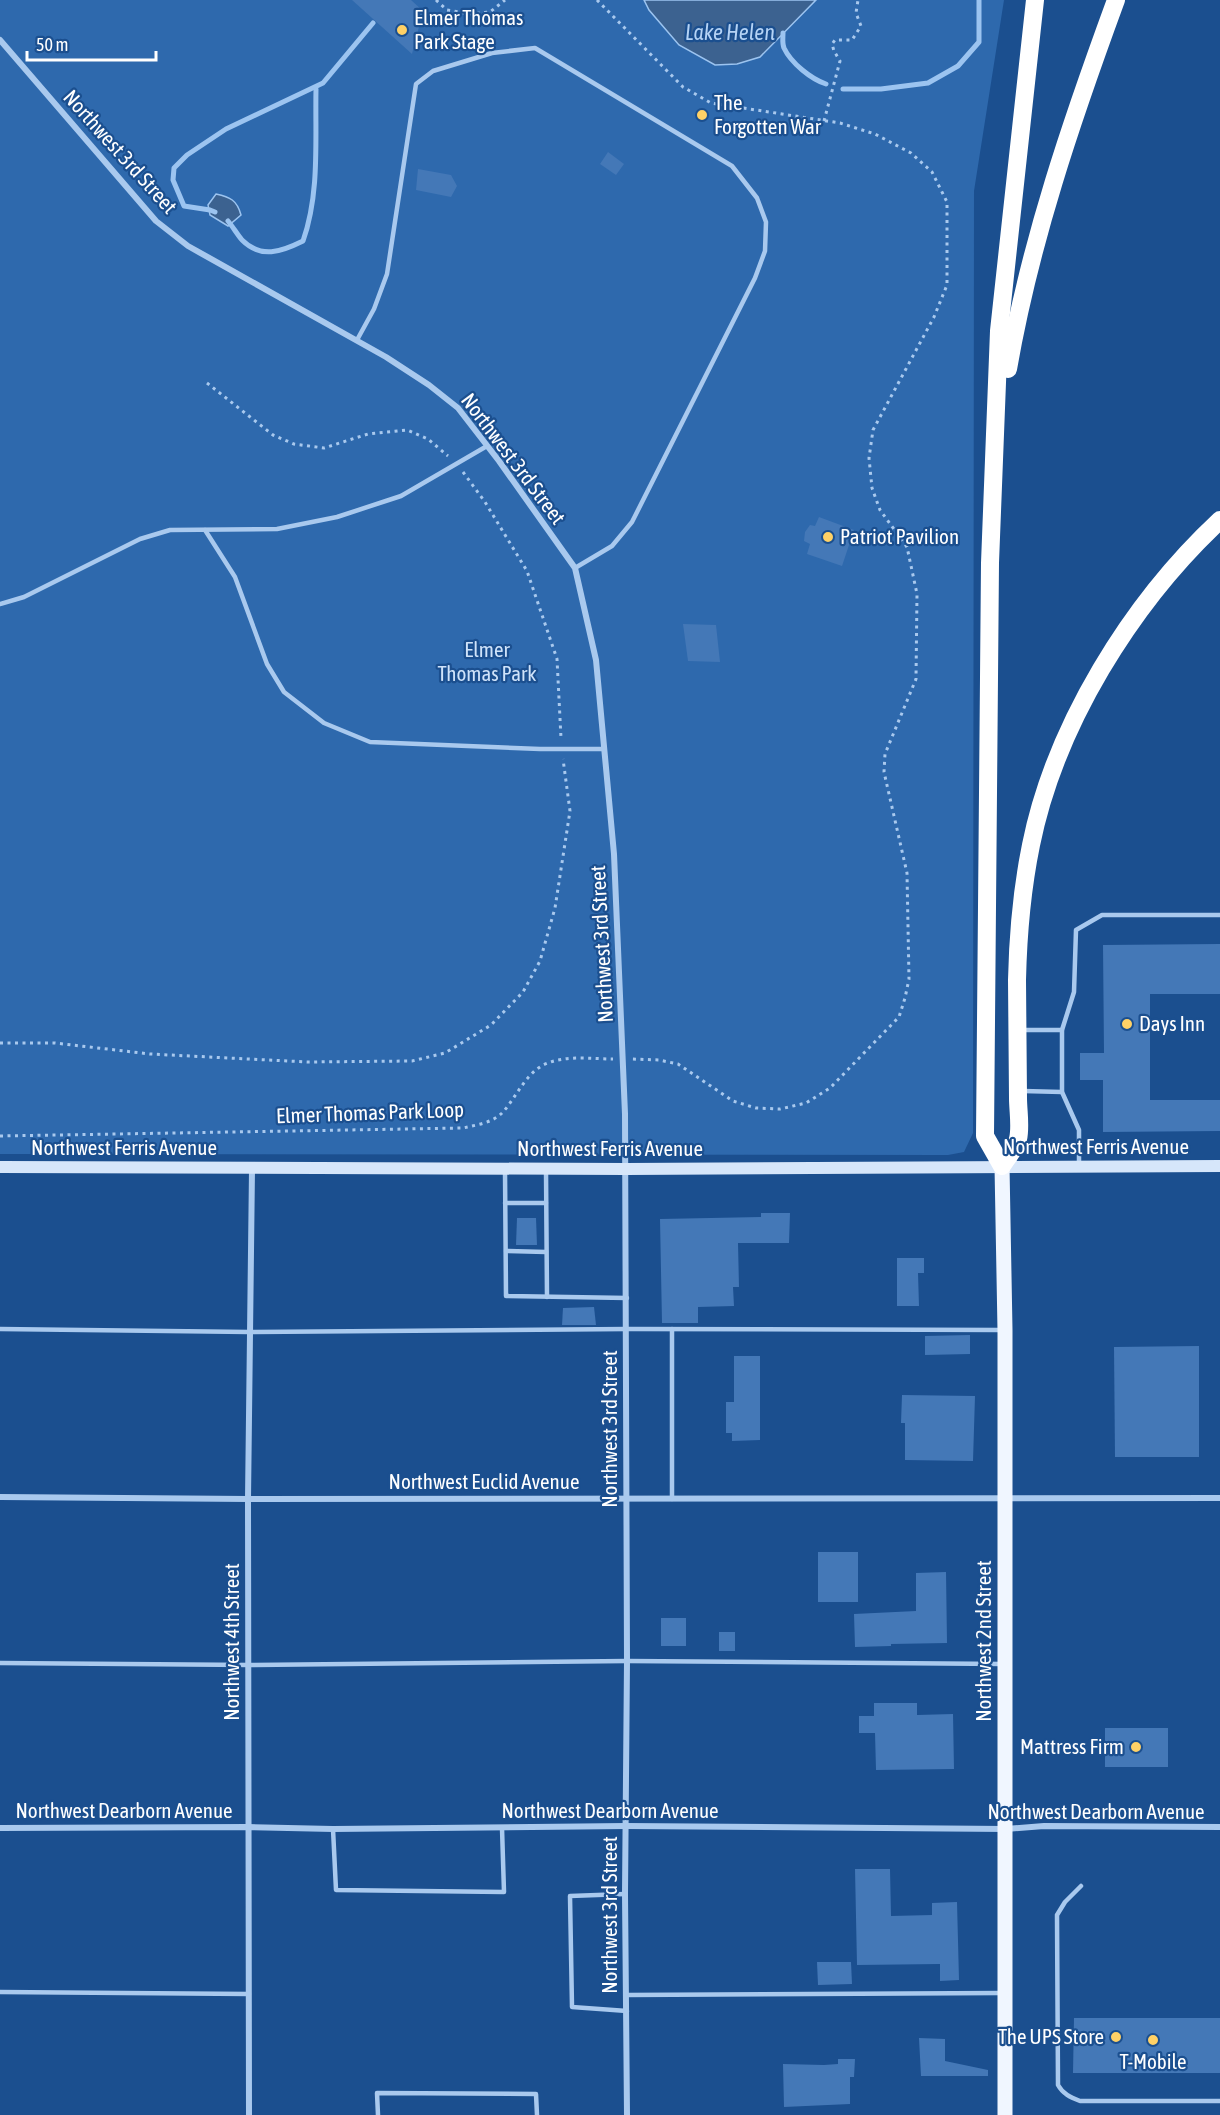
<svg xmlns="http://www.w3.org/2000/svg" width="1220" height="2115" viewBox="0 0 1220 2115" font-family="'Asap Condensed',sans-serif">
<rect width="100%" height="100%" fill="#1b4f8f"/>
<polygon fill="#2e69ad" points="0,0 1004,0 974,191 973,1133 964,1152 948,1155 0,1154"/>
<g fill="#3c6290" stroke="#9cc4f0" stroke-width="1.5">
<polygon points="644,0 816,0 760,57 737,64 715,65 679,45 649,10"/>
<path d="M216 194C230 197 237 200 241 215L228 226 210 215 208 205Z"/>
</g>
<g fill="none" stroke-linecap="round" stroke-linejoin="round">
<g stroke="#9cc4f0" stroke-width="5">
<path d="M783 33C783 38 782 43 784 48 791 63 811 79 826 84"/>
<polyline points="843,89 881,89 928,83 958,66 979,42 979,0"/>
<polyline points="215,212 210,210 184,206 173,180 174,168 187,155 226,129 323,83 373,23"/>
<path d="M228 221C233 227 237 234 242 240 261 259 281 252 303 241 320 193 315 139 316 89"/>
</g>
</g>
<g fill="#4478b7">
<polygon points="352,0 411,0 423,11 412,54"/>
<polygon points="608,152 624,164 616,175 600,164"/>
<polygon points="418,169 451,175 457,186 451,197 416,190"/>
<polygon points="819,517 854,530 842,566 807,554 810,544 804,541 805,532 810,525 815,526"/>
<polygon points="683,624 716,625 720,662 688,661"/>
<polygon points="1220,944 1220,994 1150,994 1150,1100 1220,1100 1220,1131 1103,1132 1103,1080 1080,1080 1080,1053 1104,1053 1103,945"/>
<polygon points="761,1213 790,1213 789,1243 738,1243 739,1287 733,1287 734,1306 698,1307 698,1323 662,1323 660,1219 761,1217"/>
<polygon points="517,1218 536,1218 537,1245 516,1245"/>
<polygon points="897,1258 924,1258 924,1273 918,1273 919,1306 897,1306"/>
<polygon points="594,1307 596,1325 562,1325 563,1308"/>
<polygon points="970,1335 970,1354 925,1355 925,1336"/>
<polygon points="1199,1346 1199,1457 1115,1457 1114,1347"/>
<polygon points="734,1356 760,1356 760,1440 732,1441 732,1433 726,1433 726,1402 734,1402"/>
<polygon points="902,1395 975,1396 973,1461 905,1460 905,1423 901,1423"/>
<rect x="818" y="1552" width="40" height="50"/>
<polygon points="946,1572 947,1643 891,1644 891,1646 855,1647 854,1614 916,1611 916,1573"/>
<rect x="661" y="1618" width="25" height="28"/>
<rect x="719" y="1632" width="16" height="19"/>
<polygon points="874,1703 917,1703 917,1715 953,1714 954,1769 876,1770 875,1733 859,1733 859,1716 874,1716"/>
<rect x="1105" y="1728" width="63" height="39"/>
<polygon points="855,1869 890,1869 891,1916 932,1915 932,1903 957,1902 959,1980 940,1981 940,1964 857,1965"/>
<polygon points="817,1962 851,1962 852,1984 818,1985"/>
<polygon points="1074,2018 1220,2018 1220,2073 1073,2073"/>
<polygon points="919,2038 945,2039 945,2061 988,2070 988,2076 921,2076"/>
<polygon points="838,2059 855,2059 854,2077 850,2077 850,2104 784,2107 783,2064 824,2065 838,2064"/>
</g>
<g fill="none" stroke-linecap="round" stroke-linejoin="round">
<g stroke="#a9c9ee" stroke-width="3" stroke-dasharray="3 4.5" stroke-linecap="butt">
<polyline points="436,0 447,10 471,14 490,12 505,0"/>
<polyline points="597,0 683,87 711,103 840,123 875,134 911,153 932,172 947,202 947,285 934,317 873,430 869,458 872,488 880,510 907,547 917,594 916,679 885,754 884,772 907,873 909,979 905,998 899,1017 830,1088 806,1103 780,1109 756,1108 733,1101 678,1064 659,1060 632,1059"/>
<polyline points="824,121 840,61 834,51 832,44 835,40 852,40 861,26 856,13 858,0"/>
<polyline points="207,383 273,435 294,444 324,448 368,434 407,430 428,439 448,456"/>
<polyline points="463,472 485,502 527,571 557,659 561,738"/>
<polyline points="0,1043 55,1043 150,1054 308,1062 412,1061 445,1053 491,1025 523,992 540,961 555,908 570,811 563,759"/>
<path d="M0 1136 463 1128C476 1125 492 1123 502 1113 517 1097 526 1071 548 1063 568 1055 593 1059 613 1059"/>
</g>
<g stroke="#a9c9ee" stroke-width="4.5">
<polyline points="357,340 374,309 387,274 416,84 433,71 492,53 535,48 732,166 757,198 766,222 765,251 755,278 632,522 612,546 575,568"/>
<polyline points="205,530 235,577 267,664 284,692 324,723 370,742 540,749 604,749"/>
<polyline points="0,604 24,597 140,539 170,530 277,529 337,517 401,496 487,446"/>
<polyline points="1020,1030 1062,1030"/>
<polyline points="1023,1091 1062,1092"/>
<polyline points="1079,1166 1079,1130 1062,1092 1062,1030 1074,992 1076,930 1102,915 1220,915"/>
<polyline points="505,1171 506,1296 627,1298"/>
<polyline points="546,1171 547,1297"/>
<polyline points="505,1203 546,1203"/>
<polyline points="506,1251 546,1252"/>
<polyline points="0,1329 249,1332 627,1329 1002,1330"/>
<polyline points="672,1499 672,1329"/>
<polyline points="0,1663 250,1665 627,1661 1003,1664"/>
<polyline points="333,1829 336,1890 504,1892 502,1828"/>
<path d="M1081 1886 1065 1902 1057 1915 1058 2085C1063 2094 1070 2097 1080 2101H1220"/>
<polyline points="625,1894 570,1896 572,2007 627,2011"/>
<polyline points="0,1992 249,1994"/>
<polyline points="627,1995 1002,1993"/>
<polyline points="378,2115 377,2093 536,2094 537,2115"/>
</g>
<g stroke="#a9c9ee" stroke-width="6">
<polyline points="0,40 156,221 188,246 386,357 429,385 458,408 499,461 575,568 596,660 614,854 625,1114 627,1661 625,1894 627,2115"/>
<polyline points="0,1497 248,1499 1220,1498"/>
<polyline points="0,1828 248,1827 333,1829 626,1826 1006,1829 1044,1826 1220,1827"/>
<polyline points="249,2115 248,1499 252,1169"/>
</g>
<polyline stroke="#d6e6fa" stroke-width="12" points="0,1167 626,1169 1220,1166"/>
<polyline stroke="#f0f6ff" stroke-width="15" points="1002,1166 1005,1330 1005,2115"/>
<g stroke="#fff" stroke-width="18">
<path d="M1035 0 999 331 990 563 985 1136 1002 1166C1007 1158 1016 1148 1018 1139 1021 1127 1018 1111 1018 1098 1018 1059 1017 1019 1017 980 1018 935 1022 889 1031 845 1055 726 1131 603 1220 520"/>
<path d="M1008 369C1030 242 1072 120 1116 0"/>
</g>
</g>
<g fill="#ffd166" stroke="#1b4f8f" stroke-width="2">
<circle cx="402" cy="30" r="6"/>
<circle cx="702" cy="115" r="6"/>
<circle cx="828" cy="537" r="6"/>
<circle cx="1127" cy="1024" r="6"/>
<circle cx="1136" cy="1747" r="6"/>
<circle cx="1116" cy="2037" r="6"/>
<circle cx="1153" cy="2040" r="6"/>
</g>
<g text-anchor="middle" stroke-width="4.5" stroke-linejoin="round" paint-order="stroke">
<g font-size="21" fill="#fff" stroke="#1b4f8f" text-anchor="start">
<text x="414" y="25">Elmer Thomas<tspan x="414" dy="24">Park Stage</tspan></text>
<text x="714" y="110">The<tspan x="714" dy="24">Forgotten War</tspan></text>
<text x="840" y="544">Patriot Pavilion</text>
<text x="1139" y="1031">Days Inn</text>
<text x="1124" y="1754" text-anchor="end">Mattress Firm</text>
<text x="1104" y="2044" text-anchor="end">The UPS Store</text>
<text x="1153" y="2069" text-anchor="middle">T-Mobile</text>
</g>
<g font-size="21" fill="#fff" stroke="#1b4f8f">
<text transform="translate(120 152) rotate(48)" y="7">Northwest 3rd Street</text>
<text transform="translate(513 459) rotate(53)" y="7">Northwest 3rd Street</text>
<text transform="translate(602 944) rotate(-93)" y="7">Northwest 3rd Street</text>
<text transform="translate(370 1113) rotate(-2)" y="7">Elmer Thomas Park Loop</text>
<text x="1096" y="1154">Northwest Ferris Avenue</text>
<text x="124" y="1155">Northwest Ferris Avenue</text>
<text x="610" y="1156">Northwest Ferris Avenue</text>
<text transform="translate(610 1429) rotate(-90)" y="7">Northwest 3rd Street</text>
<text x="484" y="1489">Northwest Euclid Avenue</text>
<text transform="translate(984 1641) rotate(-90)" y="7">Northwest 2nd Street</text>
<text transform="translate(232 1642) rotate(-90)" y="7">Northwest 4th Street</text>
<text x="124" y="1818">Northwest Dearborn Avenue</text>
<text x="610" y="1818">Northwest Dearborn Avenue</text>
<text x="1096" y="1819">Northwest Dearborn Avenue</text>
<text transform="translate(610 1915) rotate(-90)" y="7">Northwest 3rd Street</text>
</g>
<g font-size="21" fill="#cfe3fa" stroke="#1b4f8f">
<text x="487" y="657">Elmer<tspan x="487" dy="24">Thomas Park</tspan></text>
</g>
<g font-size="22" font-style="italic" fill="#b5d3f5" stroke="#1b4f8f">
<text x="730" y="40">Lake Helen</text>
</g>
</g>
<path d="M27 51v9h129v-9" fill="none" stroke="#ffffff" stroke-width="3"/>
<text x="36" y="51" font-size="18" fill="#ffffff" stroke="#1b4f8f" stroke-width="4.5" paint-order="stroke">50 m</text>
</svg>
